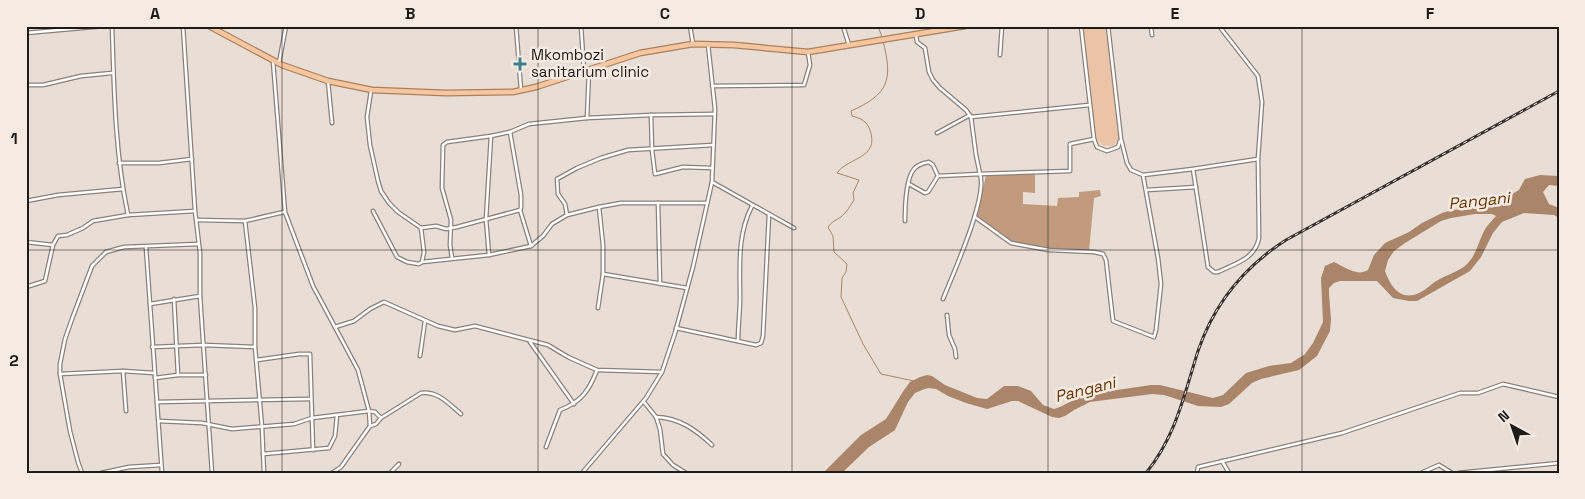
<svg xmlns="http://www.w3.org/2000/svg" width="1585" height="499" viewBox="0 0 1585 499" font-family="'Space Grotesk',sans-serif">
<rect width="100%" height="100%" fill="#e9ded5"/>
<polygon fill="#ebc4a7" points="1083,26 1107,26 1119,139 1113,146 1103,146 1095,138"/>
<polygon fill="#c29b7e" points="1035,173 1035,193 1023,192 1023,204 1057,206 1058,198 1079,197 1079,192 1100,190 1101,196 1094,198 1089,251 1050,249 1012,242 977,216 986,175"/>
<path fill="#aa8569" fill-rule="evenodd" d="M1540 175 1559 176V186L1549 185 1543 192 1549 204 1559 208V218L1554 215 1524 213 1502 222 1493 233 1481 257 1470 271 1417 301H1409L1393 298 1377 281H1340L1334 283 1329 288V294L1331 319 1330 331 1317 356 1299 370 1261 379 1252 383 1229 404 1221 407 1198 406 1164 395 1152 394 1090 402 1074 410 1065 416 1059 418 1052 417 1018 401H1012L987 409 966 403 948 396 936 389 928 388 922 390 915 393 908 402 895 430 869 447 842 473H823L861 435 886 419 904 390 910 382 920 377 927 375 932 376 945 385 977 398 987 399 1004 386H1018L1031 391 1043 405 1054 409 1060 407 1083 395 1151 385H1160L1213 398 1223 395 1246 373 1269 366 1291 363 1305 354 1313 343 1323 322 1321 278 1325 266 1334 262C1345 267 1357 277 1368 270L1374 255 1385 243 1409 232 1422 223 1442 213 1452 210 1490 207 1519 190 1525 179ZM1475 214H1492L1496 216C1492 221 1487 225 1484 231 1478 243 1476 256 1466 265 1458 272 1446 275 1438 280 1431 284 1426 290 1419 293 1400 302 1390 285 1385 271L1388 260 1394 251 1405 243 1441 221 1451 218Z"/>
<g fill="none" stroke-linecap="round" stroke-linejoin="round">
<g stroke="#aa8569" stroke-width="1">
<polyline points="878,26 882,37"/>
<path d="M883 41C893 80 889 94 851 111L852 116C860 118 867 121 870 130 880 159 848 157 837 173L859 180 853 193 854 200C850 206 847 212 841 217 836 220 831 222 828 227L833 236 834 252 847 264 846 272 842 278 841 297 863 344 881 374 914 381"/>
</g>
<defs>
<g id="minor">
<path d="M112 26C114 90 115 153 128 215"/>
<polyline points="183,26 195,211 200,253 200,296 212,473"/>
<polyline points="516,26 521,90"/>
<polyline points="581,26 584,71"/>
<polyline points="690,26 693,44"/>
<polyline points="843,26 849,45"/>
<polyline points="1081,26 1094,139 1097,147 1107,151 1118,147 1120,141"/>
<polyline points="1108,26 1121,139 1127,163 1131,170 1143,175 1193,169 1258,159"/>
<polyline points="1151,26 1152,35"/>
<polyline points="26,33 104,26"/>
<polyline points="916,35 917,42 925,48 929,72 933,80 940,88 966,110 971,117 976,155 980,174 1070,171 1070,144 1094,139"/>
<polyline points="1000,55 1002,26"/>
<polyline points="273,61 285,212 313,286 358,370 369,411 370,426"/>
<polyline points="279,63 286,26"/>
<polyline points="328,81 332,123"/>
<polyline points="26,85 43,85 81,76 112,73"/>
<polyline points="712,86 804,85 810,65 808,52"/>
<polyline points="371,91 367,117 370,145 378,181 381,191 389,203 398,212 421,228 436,226 446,229 457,227 520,210 521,208 521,195 510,132"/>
<polyline points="651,115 652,150 655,174 683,167 712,168"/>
<polyline points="971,117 1089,105"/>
<polyline points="587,118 589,71"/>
<polyline points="937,133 970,115"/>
<polyline points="119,163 159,163 192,159"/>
<path d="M1193 169 1208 267 1214 272H1218C1236 263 1255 259 1259 238L1258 159 1262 102 1258 76 1219 26"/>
<path d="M938 176 980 174C988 197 953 274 943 299"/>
<polyline points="712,182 794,228"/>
<polyline points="1147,190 1196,187"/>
<polyline points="26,201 58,195 123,189"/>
<polyline points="658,203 660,284"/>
<polyline points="520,210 531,246"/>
<polyline points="373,211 397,257 407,262 419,264 422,262 489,255 531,246 543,236 552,224 567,215 599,207 621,203 706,203"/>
<polyline points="567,215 565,204 558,194 557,179 577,168 601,158 628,150 713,145"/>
<polyline points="975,217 1011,243 1049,250 1094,252 1103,254 1106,260 1113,321 1154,337 1156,330 1161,284 1158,258 1143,175"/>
<polyline points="197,220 245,221 284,212"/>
<polyline points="245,221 255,308 255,347 262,427 264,473"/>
<path d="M905 221C905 208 906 183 912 172 915 166 923 163 929 162L933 165 938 176 928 192 925 193 909 184"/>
<polyline points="421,228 424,252 422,262"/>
<polyline points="26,242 53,245"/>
<polyline points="146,248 162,473"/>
<polyline points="489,255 486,219 491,136"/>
<polyline points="452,258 450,245 451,220 442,188 443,145 447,142 491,136 510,132 529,124 587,118 651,115 714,114"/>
<polyline points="603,274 687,288"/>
<polyline points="26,287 45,281 53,245 58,236 67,235 83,228 93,221 128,215 195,211"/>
<polyline points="174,299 178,375"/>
<polyline points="150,304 200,296"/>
<polyline points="598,308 603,274 603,245 599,207"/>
<polyline points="947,315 949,335 955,349 956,357"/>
<polyline points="335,327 354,321 370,309 384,302 438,326 455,330 475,326 548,345 568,357 597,370 662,372"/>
<polyline points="676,328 756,345 761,343 763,336 769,214"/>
<path d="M738 341C738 326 740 312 740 298 740 266 737 235 752 206"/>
<polyline points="530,342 574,404"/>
<polyline points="152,347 204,345 255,347"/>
<polyline points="420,356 425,321"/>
<polyline points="257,360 299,354 310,354 313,450"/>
<polyline points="123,371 126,411"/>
<polyline points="60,374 123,371 154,373"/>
<polyline points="155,378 178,375 206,375"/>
<polyline points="157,402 311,399"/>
<polyline points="644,402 656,417 660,429 663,454 673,465 686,473"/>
<path d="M656 417C680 418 696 430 712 445"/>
<polyline points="159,421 202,423 232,429 294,424 312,418 369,411 375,412 381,418"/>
<path d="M546 447 560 410C581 402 589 391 597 370"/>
<polyline points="263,454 329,448 335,436 337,415"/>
<polyline points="1222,461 1229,473"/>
<polyline points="82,473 78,462 70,431 60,374 60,364 65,339 72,319 92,266 106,252 124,247 198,244"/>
<polyline points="101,473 129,467 161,465"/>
<path d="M332 473 341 467 370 426 376 424 381 418 421 393C438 391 448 403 461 414"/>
<polyline points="390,473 399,464"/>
<polyline points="582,473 646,398 662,372 675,333 693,267 712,182 715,109 708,44"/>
<polyline points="1197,473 1198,467 1342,433 1460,393 1478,393 1503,384 1559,397"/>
<polyline points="1421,473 1439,465 1452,473"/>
<polyline points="1458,473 1559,463"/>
</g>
<polyline id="trunk" points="209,26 282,65 328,81 372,90 446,93 513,92 536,87 640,53 693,44 734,45 808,52 965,26"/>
</defs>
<use href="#minor" stroke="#8b8079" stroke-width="5"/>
<use href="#trunk" stroke="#aa8060" stroke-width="7"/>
<use href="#minor" stroke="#fff" stroke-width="2.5"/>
<use href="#trunk" stroke="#f7c69f" stroke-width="4.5"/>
<defs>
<path id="rail" d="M1146 473C1176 436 1184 395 1198 351 1214 304 1244 267 1286 240L1559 91"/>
</defs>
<use href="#rail" stroke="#36312e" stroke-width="3"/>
<use href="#rail" stroke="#f6ebe2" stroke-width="1" stroke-dasharray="4" stroke-linecap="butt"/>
</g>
<path fill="none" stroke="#1f1b18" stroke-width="1" stroke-opacity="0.55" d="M282 26V473M538 26V473M792 26V473M1048 26V473M1302 26V473M26 250H1559"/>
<path fill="#3e7f91" stroke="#f6ebe2" stroke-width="2" d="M517.5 56.5h5v5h5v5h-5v5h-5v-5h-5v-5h5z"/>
<g text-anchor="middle" stroke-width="5" stroke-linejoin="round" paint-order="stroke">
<g font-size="15" fill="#1f1b18" stroke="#f6ebe2" text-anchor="start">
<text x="531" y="60">Mkombozi<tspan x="531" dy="17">sanitarium clinic</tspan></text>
</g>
<g font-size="16" font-style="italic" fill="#683602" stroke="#f6ebe2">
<text transform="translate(1479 200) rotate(-6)" y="6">Pangani</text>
<text transform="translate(1085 389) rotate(-14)" y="6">Pangani</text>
</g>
</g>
<rect width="1585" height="499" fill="none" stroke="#f6ebe2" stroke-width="55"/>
<g transform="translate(1512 426) rotate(320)" stroke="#f6ebe2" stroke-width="4" paint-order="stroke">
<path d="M0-4L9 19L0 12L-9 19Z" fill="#1f1b18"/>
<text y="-8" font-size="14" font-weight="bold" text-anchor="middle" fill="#1f1b18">N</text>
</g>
<rect x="28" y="28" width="1530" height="444" fill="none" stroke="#1f1b18" stroke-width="2"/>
<g font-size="16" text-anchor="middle" font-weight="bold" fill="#1f1b18">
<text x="155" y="19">A</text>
<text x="410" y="19">B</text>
<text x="665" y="19">C</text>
<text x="920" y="19">D</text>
<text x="1175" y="19">E</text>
<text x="1430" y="19">F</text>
<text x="14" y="144">1</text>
<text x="14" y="366">2</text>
</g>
</svg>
